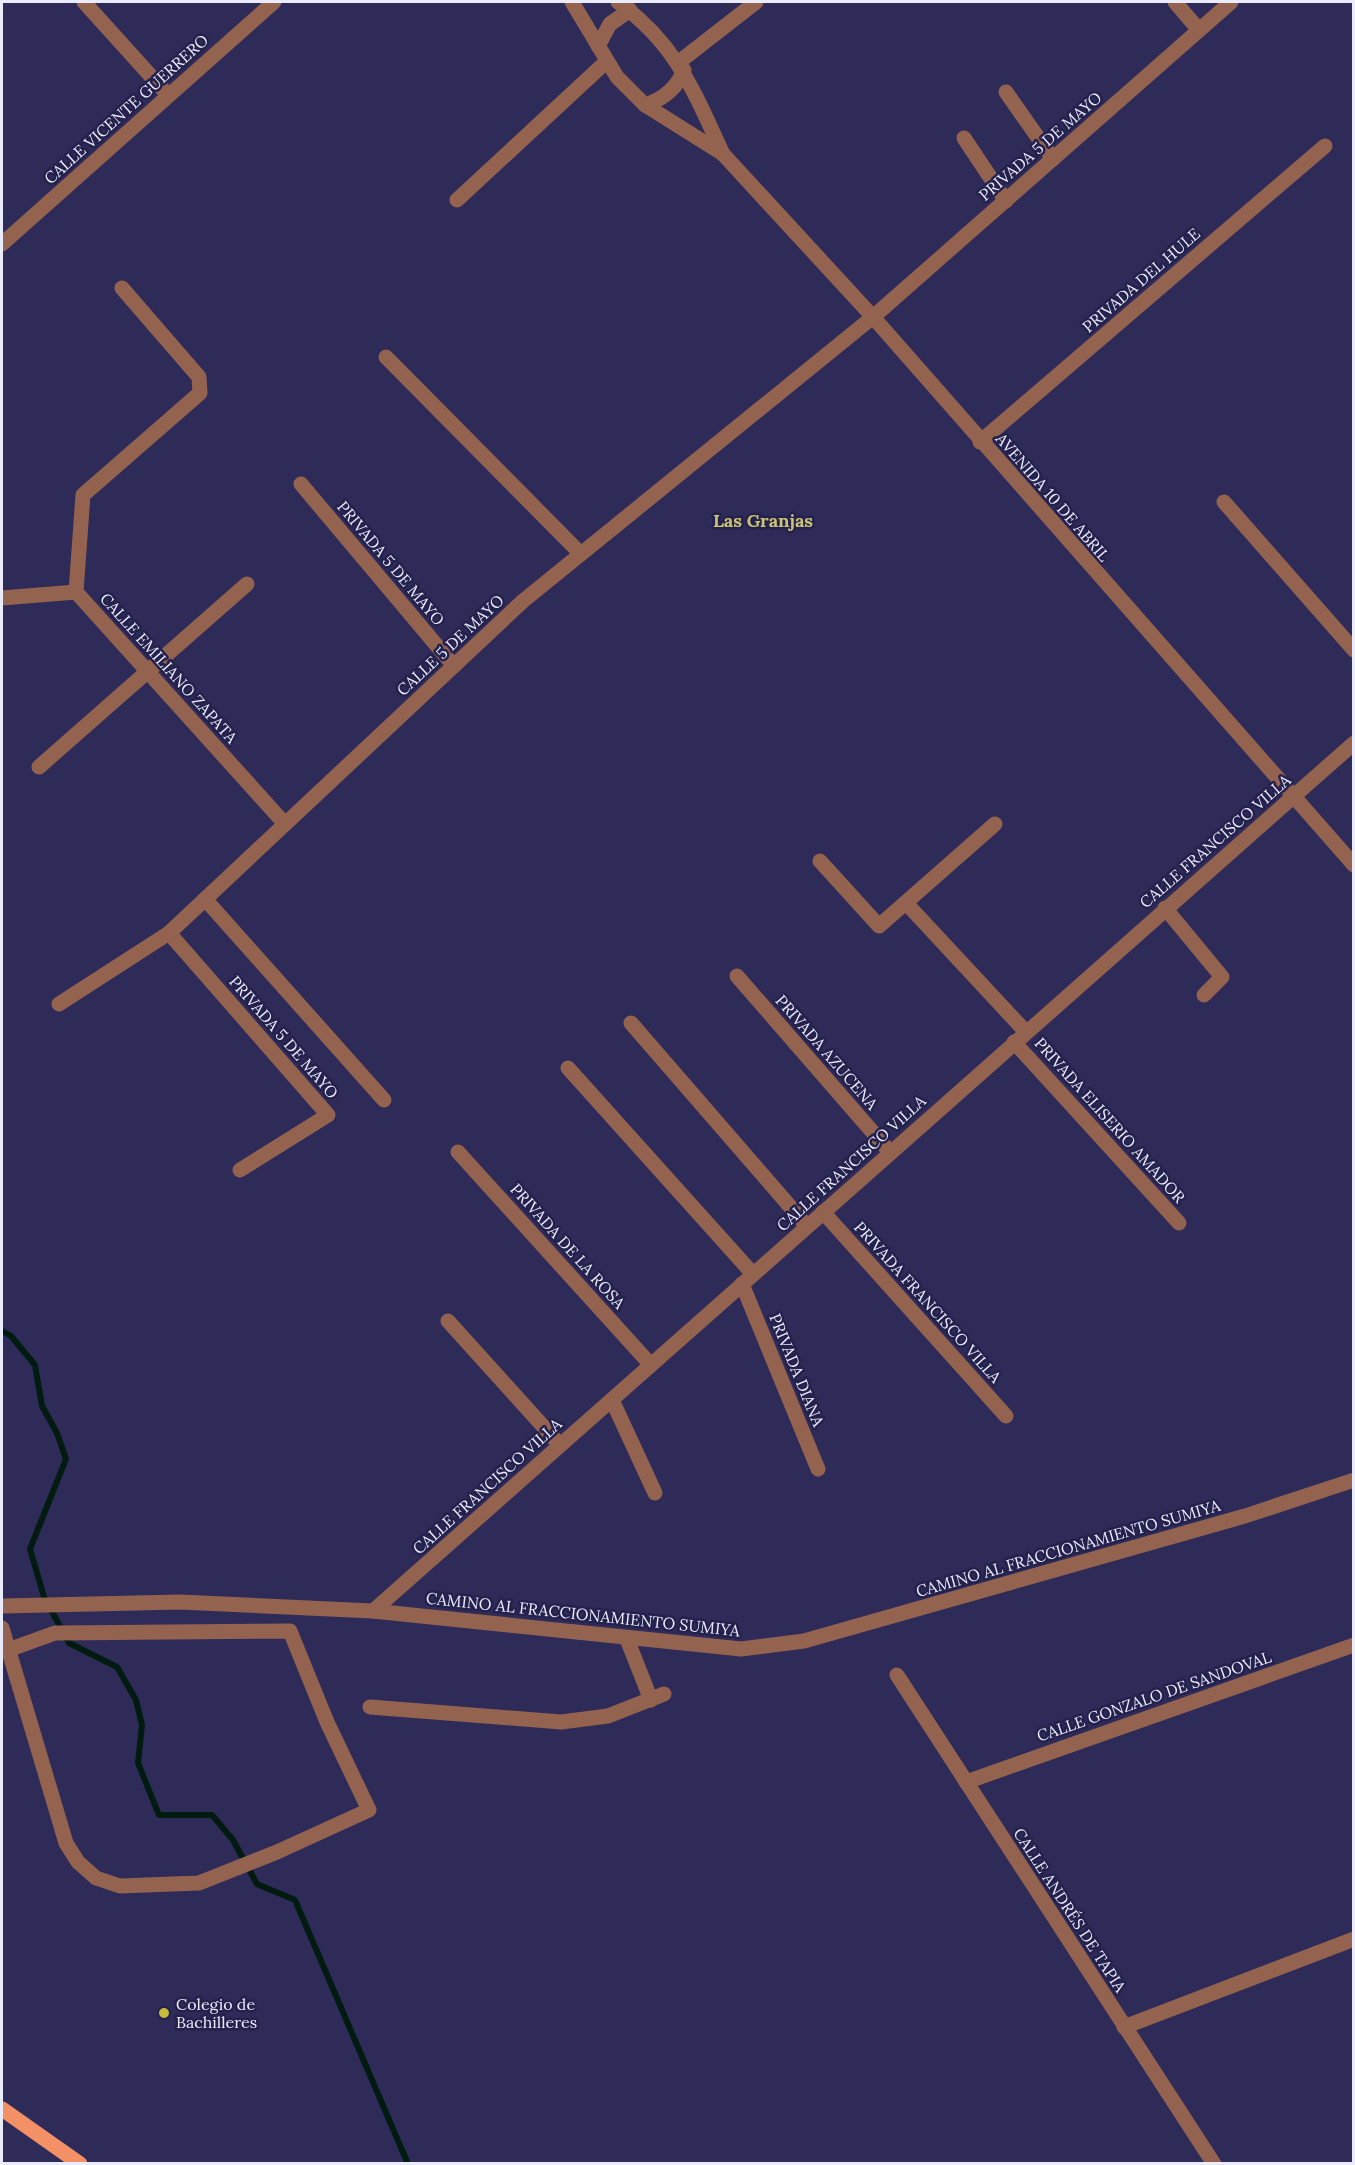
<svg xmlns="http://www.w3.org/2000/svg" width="1355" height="2165" viewBox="0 0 1355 2165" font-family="Lora,serif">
<rect width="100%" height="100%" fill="#2e2b59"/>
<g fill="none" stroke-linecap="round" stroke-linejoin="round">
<polyline stroke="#021b11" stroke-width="6" points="2,1331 11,1336 35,1365 42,1406 57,1433 66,1459 30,1549 44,1597 69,1643 117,1667 136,1700 142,1725 138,1763 159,1815 212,1815 233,1840 257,1884 295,1900 408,2164"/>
<g stroke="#94634f" stroke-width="15">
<polyline points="84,2 168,95"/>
<polyline points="572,2 617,77 645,105 723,154 873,317 1354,865"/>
<path d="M618 2C677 45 693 90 723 154"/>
<polyline points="1175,2 1199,30"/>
<polyline points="598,46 610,24 630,10"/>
<polyline points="679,62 756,2"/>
<polyline points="1006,92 1053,159"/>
<path d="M645 105C664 99 677 88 684 70"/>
<polyline points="964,138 1006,201"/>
<polyline points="457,200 607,61"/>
<polyline points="2,244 274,2"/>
<polyline points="386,357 581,554"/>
<polyline points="980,442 1325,146"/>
<polyline points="301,484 454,666"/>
<polyline points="1224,502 1354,650"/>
<polyline points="76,592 83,495 200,393 199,377 122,288"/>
<polyline points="2,598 76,592 285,824"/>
<polyline points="39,767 247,584"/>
<polyline points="820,861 879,926 995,824"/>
<polyline points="205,899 384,1100"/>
<polyline points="906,903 1026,1032"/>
<polyline points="1165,908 1222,977 1204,995"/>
<polyline points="169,933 328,1115 240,1170"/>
<polyline points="737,976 890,1152"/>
<polyline points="59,1004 169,933 523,601 873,317 1231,2"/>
<polyline points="631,1023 807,1226"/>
<polyline points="1014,1042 1179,1223"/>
<polyline points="568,1068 753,1274"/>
<polyline points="458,1152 651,1365"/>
<polyline points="823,1212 1006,1416"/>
<polyline points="742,1284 818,1469"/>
<polyline points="448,1321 560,1445"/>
<polyline points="612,1400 655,1493"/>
<polyline points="2,1606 180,1602 373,1611 741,1649 804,1641 1245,1516 1354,1480"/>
<polyline points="373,1611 1354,743"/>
<polyline points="2,1628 66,1843 78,1862 96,1878 120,1886 199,1883 277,1852 369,1810 327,1722 290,1631 55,1633 8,1650"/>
<polyline points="627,1639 651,1700"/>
<polyline points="897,1675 1214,2164"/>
<polyline points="370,1707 561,1722 608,1716 664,1694"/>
<polyline points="966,1782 1354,1645"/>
<polyline points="1124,2027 1354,1939"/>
</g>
<polyline stroke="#f39066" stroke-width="15" points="2,2109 80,2164"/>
</g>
<circle fill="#c8bb3b" stroke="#24214d" stroke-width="2" cx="164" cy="2013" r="6"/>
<g text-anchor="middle" stroke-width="5" stroke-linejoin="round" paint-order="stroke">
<g font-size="16" fill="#eaebfd" stroke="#24214d">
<text transform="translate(126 109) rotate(-42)" y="6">CALLE VICENTE GUERRERO</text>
<text transform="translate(1040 146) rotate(-41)" y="6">PRIVADA 5 DE MAYO</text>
<text transform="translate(1141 280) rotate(-41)" y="6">PRIVADA DEL HULE</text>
<text transform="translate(1053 497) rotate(49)" y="6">AVENIDA 10 DE ABRIL</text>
<text transform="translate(391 563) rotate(50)" y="6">PRIVADA 5 DE MAYO</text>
<text transform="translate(450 645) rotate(-43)" y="6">CALLE 5 DE MAYO</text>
<text transform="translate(169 668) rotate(48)" y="6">CALLE EMILIANO ZAPATA</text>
<text transform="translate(1215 841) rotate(-41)" y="6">CALLE FRANCISCO VILLA</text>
<text transform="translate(284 1037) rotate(49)" y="6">PRIVADA 5 DE MAYO</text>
<text transform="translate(827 1052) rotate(49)" y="6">PRIVADA AZUCENA</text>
<text transform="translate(1110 1120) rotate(48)" y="6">PRIVADA ELISERIO AMADOR</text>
<text transform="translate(851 1163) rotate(-42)" y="6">CALLE FRANCISCO VILLA</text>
<text transform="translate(568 1246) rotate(48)" y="6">PRIVADA DE LA ROSA</text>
<text transform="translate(928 1302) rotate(48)" y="6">PRIVADA FRANCISCO VILLA</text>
<text transform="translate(797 1370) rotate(68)" y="6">PRIVADA DIANA</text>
<text transform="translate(487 1486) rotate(-42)" y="6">CALLE FRANCISCO VILLA</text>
<text transform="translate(1068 1548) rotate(-16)" y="6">CAMINO AL FRACCIONAMIENTO SUMIYA</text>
<text transform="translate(583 1614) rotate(6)" y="6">CAMINO AL FRACCIONAMIENTO SUMIYA</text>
<text transform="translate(1154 1696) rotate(-19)" y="6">CALLE GONZALO DE SANDOVAL</text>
<text transform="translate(1070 1910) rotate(57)" y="6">CALLE ANDRÉS DE TAPIA</text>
</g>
<g font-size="16" fill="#eaebfd" stroke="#24214d" text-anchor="start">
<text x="176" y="2010">Colegio de<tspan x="176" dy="18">Bachilleres</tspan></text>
</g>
<g font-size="18" font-weight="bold" fill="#cbc476" stroke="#24214d">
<text x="763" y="527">Las Granjas</text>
</g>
</g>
<rect width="1355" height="2165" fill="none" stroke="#eaebfd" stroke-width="6"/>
</svg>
